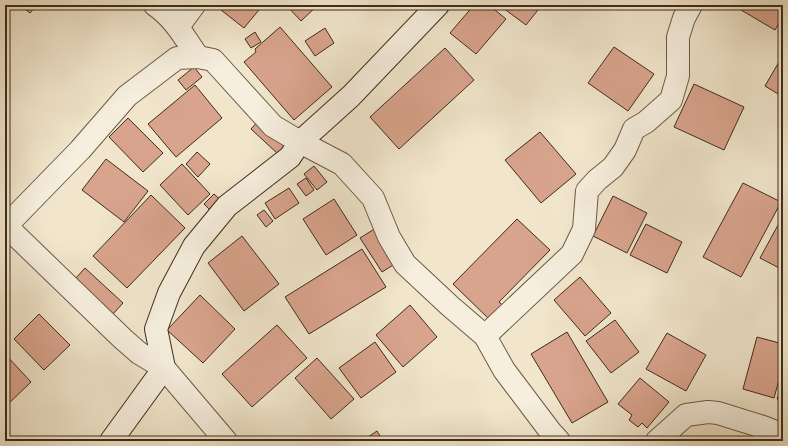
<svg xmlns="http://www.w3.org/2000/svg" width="788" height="446" viewBox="0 0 788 446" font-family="Vollkorn,serif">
<rect width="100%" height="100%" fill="#f1e6cc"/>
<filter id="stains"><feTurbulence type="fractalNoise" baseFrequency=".005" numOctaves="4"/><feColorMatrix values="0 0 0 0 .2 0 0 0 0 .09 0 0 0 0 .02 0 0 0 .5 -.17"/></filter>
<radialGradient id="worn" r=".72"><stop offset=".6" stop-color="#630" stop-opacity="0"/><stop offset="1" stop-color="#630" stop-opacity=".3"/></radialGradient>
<g fill="#d9a48e" stroke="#3f2c1b">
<polygon points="20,5 37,5 30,13"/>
<polygon points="225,5 263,5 244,28 221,10"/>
<polygon points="283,5 318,5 301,21 286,5 284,6"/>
<polygon points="474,5 489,5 506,19 476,54 450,33"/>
<polygon points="499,5 542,5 526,25"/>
<polygon points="744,5 783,5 783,16 775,30 741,10"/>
<polygon points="280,27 332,87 294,120 244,62 256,52 255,49"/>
<polygon points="325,28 334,43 315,56 305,41"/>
<polygon points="255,32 261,42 251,48 245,39"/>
<polygon points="614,47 654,74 628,111 588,83"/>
<polygon points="445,48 474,80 399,149 370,117"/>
<polygon points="783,55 783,97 765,86"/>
<polygon points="194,67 202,77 186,90 178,80"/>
<polygon points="694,84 744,107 724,150 674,127"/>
<polygon points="195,85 222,118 176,157 148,124"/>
<polygon points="128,118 163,153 143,172 109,137"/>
<polygon points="261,118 287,143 278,154 251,129"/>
<polygon points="540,132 576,174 541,203 505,160"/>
<polygon points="197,152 210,164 198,177 186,164"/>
<polygon points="106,159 148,191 124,222 82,190"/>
<polygon points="182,164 210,194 188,215 160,185"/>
<polygon points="314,166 327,182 317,190 304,174"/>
<polygon points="306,178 314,190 306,196 297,184"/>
<polygon points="743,183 781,202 741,277 703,257"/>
<polygon points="289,188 299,203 275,219 265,203"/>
<polygon points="214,194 224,203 214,214 204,204"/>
<polygon points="151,195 185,228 127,288 93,256"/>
<polygon points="613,196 647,213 627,253 593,236"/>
<polygon points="334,199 357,235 326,255 303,219"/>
<polygon points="264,210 273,221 266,227 257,215"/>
<polygon points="783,216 783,270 760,258"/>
<polygon points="517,219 550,250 499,302 506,308 492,322 453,284"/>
<polygon points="646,224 682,242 667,273 630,255"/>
<polygon points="376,228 398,262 382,272 360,238"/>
<polygon points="242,236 279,284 244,311 208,263"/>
<polygon points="362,249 386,287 309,334 285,297"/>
<polygon points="85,268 123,303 113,314 75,279"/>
<polygon points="580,277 611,313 585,336 554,300"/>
<polygon points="200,295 235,329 203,363 167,330"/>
<polygon points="410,305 437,337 403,367 376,335"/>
<polygon points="39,314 70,345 44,370 14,339"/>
<polygon points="615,320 639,352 611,373 586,341"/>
<polygon points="277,325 307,358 252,407 222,374"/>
<polygon points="567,332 608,402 572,423 531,354"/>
<polygon points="667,333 706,355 686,391 646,369"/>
<polygon points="757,337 783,344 783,365 774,398 743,389"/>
<polygon points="375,342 396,372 361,398 339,368"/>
<polygon points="5,354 31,382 5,407"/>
<polygon points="317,358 354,399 331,419 295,378"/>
<polygon points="640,378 669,402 647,428 642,423 638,427 629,420 632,415 618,404"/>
<polygon points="783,384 783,401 777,399"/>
<polygon points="377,431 383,441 362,441"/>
</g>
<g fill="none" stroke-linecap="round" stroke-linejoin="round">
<defs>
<g id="street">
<path d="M155 5C174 18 185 38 198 57"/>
<polyline points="178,27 194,5"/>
<polyline points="6,226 123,339 139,353 164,368 226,441"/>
<polyline points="5,227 80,150 127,96 177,58 198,57 213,60 273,126 300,142 342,164 373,198 389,237 405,264 450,306 485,336 504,370 550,431 559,441"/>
<polyline points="485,336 572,254 584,229 587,191 597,180 613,167 625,150 634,129 646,122 671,100 678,76 678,37 684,18 691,5"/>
<polyline points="657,441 686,415 708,412 718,413 763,427 783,435"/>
</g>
<polyline id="secondary" points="111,441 164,368 156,329 169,293 194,246 227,206 290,157 300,142 351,96 438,5"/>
</defs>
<use href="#street" stroke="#6c5a47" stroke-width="24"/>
<use href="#secondary" stroke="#3f2c1b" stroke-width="24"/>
<use href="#street" stroke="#f6efde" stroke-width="22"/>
<use href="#secondary" stroke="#f6efde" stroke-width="22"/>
</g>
<rect width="788" height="446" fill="none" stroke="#f1e6cc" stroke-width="20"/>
<rect x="6" y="6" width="776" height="434" fill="none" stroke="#3f2c1b" stroke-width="2"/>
<rect x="10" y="10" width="768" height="426" fill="none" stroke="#3f2c1b"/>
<rect width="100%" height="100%" filter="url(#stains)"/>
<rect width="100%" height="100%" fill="url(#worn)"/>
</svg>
